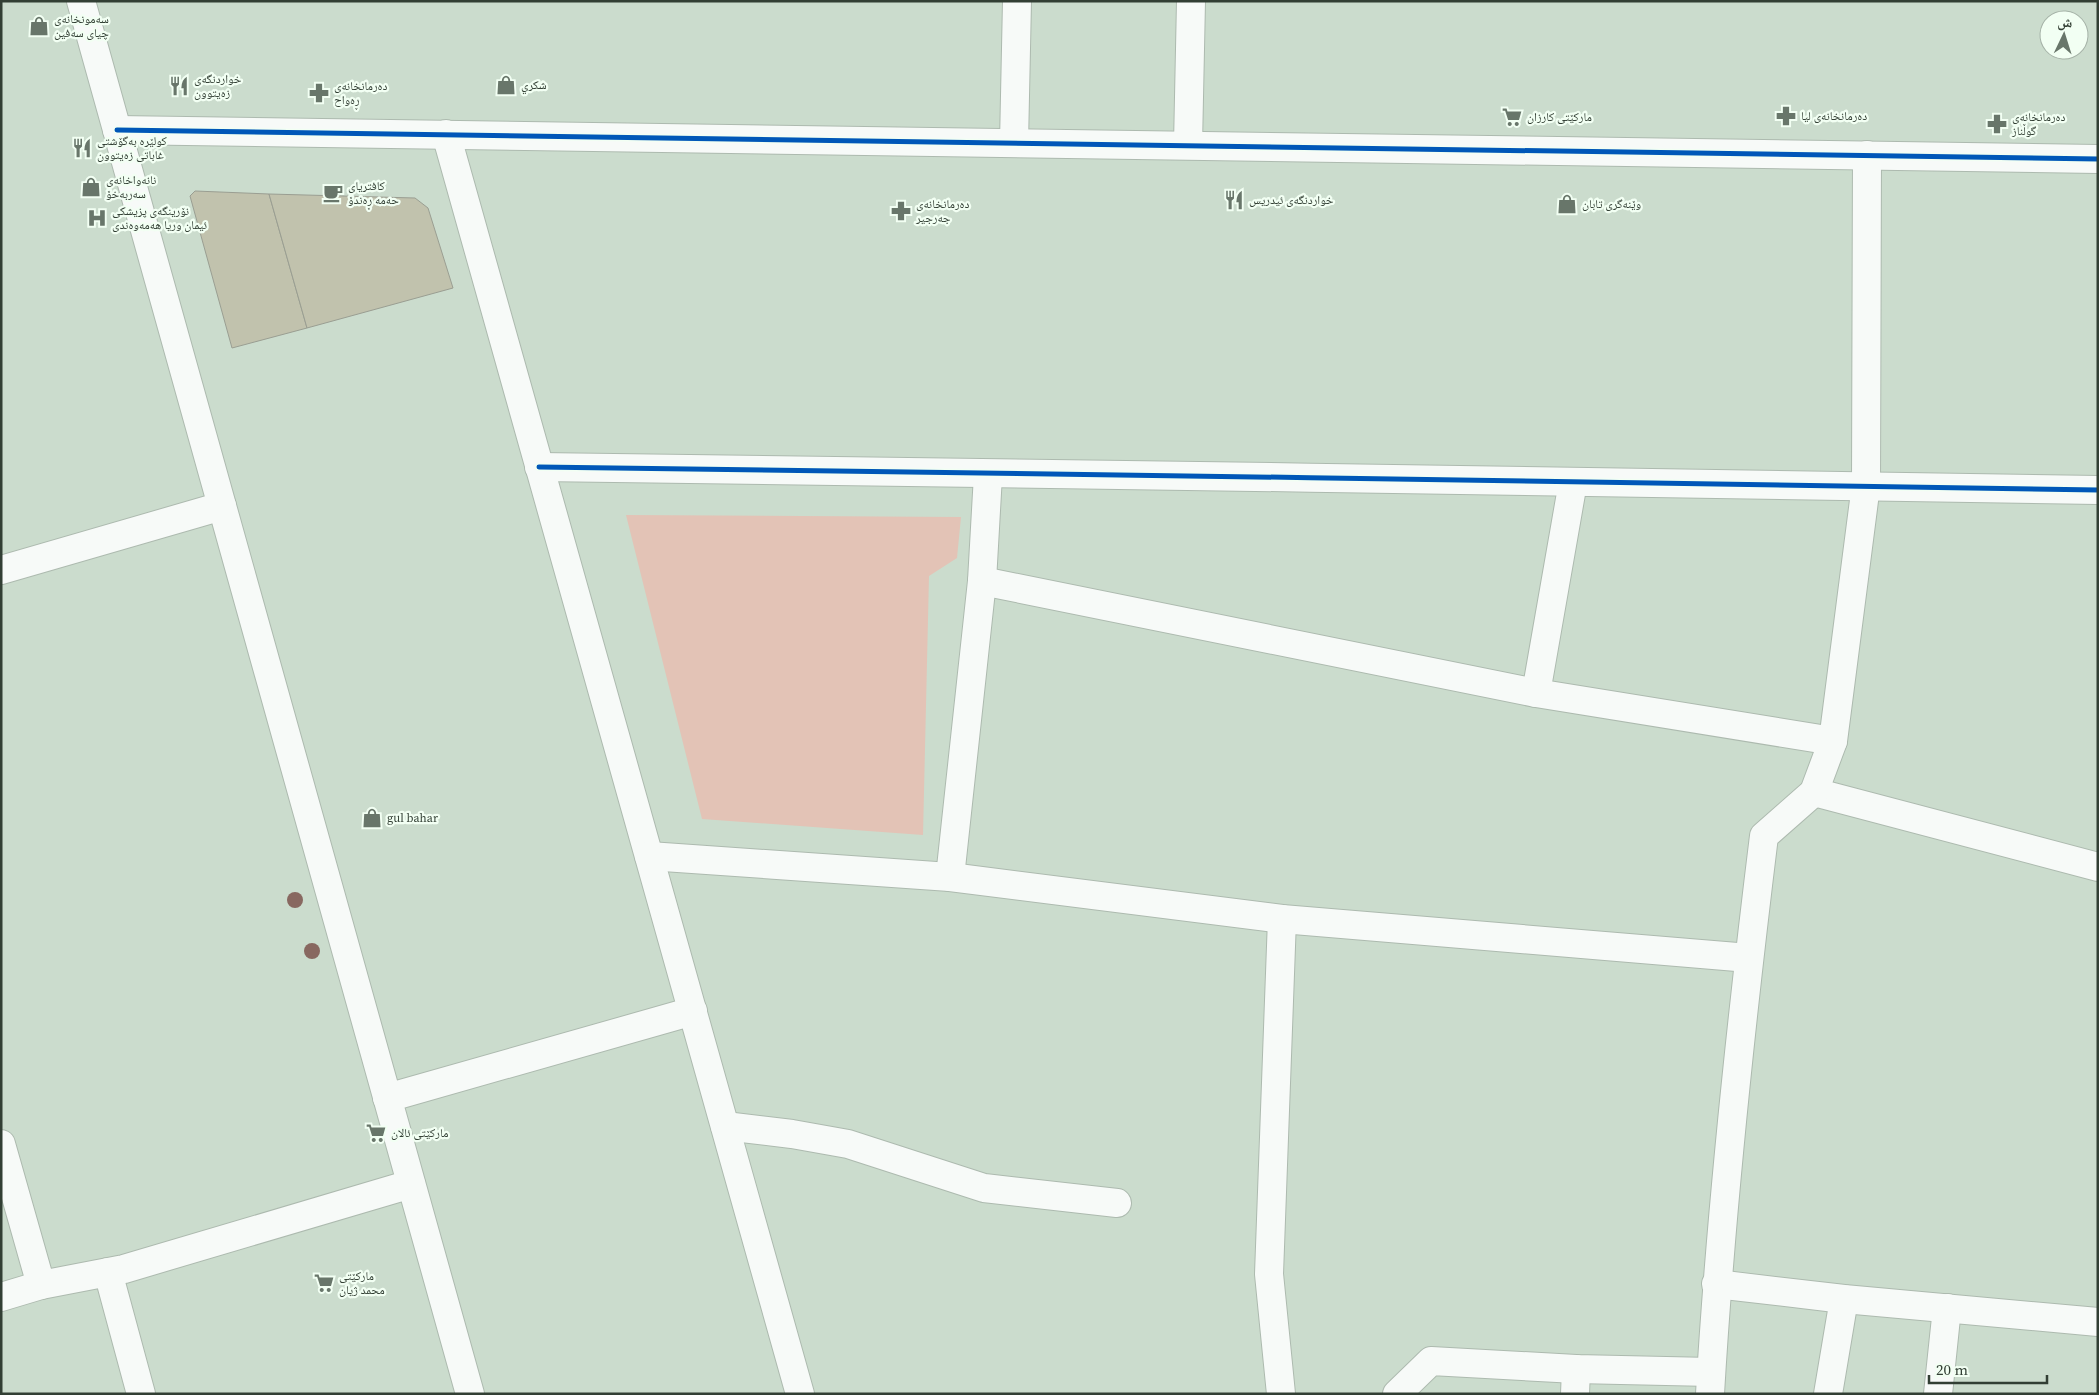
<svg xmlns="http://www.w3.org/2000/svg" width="2099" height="1395" viewBox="0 0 2099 1395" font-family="'Source Serif 4','Noto Naskh Arabic',serif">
<rect width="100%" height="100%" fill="#cbdccd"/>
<polygon fill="#e3c3b6" points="626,515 961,517 957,558 929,576 923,835 702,819"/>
<g fill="#c1c2ad" stroke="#9a9e92">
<polygon points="195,191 269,194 307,328 232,348 190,196"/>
<polygon points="269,194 415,198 428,208 453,288 307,328"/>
</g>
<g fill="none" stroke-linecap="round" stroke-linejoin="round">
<defs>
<g id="minor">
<polyline points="81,1 470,1394"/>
<polyline points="117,130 2098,159"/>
<polyline points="446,134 800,1394"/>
<polyline points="1014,143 1017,1"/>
<polyline points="1188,145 1191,1"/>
<path d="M539 467C1059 477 1578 478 2098 490"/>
<polyline points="1,570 222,506"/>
<polyline points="982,581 1536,693 1833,741"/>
<polyline points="1536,693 1573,482"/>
<polyline points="1814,792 2098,867"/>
<polyline points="649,856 950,877 1282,919 1749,958"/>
<polyline points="950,877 982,581 988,475"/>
<polyline points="387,1098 693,1011"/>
<polyline points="725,1126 792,1134 848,1144 984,1188 1117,1203"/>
<polyline points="1,1144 41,1285"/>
<polyline points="108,1272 141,1394"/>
<polyline points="1716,1284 1844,1299 2098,1322"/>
<polyline points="1,1297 41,1285 124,1269 411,1184"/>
<polyline points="1281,1394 1269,1274 1282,919"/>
<polyline points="1397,1394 1431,1361 1576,1369 1711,1372"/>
<polyline points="1575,1394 1576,1369"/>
<path d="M1710 1394C1721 1207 1741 1022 1764 836L1814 792 1833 741 1866 485 1867 155"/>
<polyline points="1828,1394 1844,1299"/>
<polyline points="1938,1394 1947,1308"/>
</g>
</defs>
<use href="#minor" stroke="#adbaaf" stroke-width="30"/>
<use href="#minor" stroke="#f7faf8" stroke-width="28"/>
<defs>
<g id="cycleway">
<polyline points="117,130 2098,159"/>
<path d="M539 467C1059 477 1578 478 2098 490"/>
</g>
</defs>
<use href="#cycleway" stroke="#f2fff3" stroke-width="8"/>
<use href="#cycleway" stroke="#0057b8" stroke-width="5"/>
</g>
<g fill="#886860">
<circle cx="295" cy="900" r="8"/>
<circle cx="312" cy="951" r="8"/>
</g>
<defs>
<symbol id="shop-bare" viewBox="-9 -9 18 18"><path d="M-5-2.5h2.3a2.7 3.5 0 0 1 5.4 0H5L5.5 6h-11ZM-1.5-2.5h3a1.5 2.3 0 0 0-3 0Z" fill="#68766a" stroke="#f2fff3" stroke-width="2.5" paint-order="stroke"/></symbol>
<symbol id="restaurant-bare" viewBox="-9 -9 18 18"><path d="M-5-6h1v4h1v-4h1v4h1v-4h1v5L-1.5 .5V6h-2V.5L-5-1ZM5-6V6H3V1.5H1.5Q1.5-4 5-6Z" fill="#68766a" stroke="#f2fff3" stroke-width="2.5" paint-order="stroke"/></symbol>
<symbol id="pharmacy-bare" viewBox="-9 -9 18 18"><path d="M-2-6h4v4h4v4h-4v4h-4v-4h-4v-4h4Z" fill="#68766a" stroke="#f2fff3" stroke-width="2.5" paint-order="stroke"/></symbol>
<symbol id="supermarket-bare" viewBox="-9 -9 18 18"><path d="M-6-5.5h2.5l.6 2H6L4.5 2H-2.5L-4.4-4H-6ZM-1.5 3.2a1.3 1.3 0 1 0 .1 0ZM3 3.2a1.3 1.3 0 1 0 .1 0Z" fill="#68766a" stroke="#f2fff3" stroke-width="2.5" paint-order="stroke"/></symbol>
<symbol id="cafe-bare" viewBox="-9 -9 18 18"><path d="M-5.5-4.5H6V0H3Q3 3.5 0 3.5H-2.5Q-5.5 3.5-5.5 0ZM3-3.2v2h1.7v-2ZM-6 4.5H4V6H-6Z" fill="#68766a" stroke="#f2fff3" stroke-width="2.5" paint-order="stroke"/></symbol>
<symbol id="hospital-bare" viewBox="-9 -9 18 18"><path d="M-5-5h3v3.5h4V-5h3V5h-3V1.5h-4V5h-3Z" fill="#68766a" stroke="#f2fff3" stroke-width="2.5" paint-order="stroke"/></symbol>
</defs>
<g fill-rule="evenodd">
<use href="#shop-bare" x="25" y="12" width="28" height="28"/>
<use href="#shop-bare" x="492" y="71" width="28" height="28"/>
<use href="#restaurant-bare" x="165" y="72" width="28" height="28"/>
<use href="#pharmacy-bare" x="305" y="79" width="28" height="28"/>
<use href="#pharmacy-bare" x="1772" y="102" width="28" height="28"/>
<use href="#supermarket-bare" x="1498" y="103" width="28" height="28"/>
<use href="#pharmacy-bare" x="1983" y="110" width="28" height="28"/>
<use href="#restaurant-bare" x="68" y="134" width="28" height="28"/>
<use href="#shop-bare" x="77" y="173" width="28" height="28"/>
<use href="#cafe-bare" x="319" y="179" width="28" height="28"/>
<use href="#restaurant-bare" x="1220" y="186" width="28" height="28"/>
<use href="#shop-bare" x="1553" y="190" width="28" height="28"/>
<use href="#pharmacy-bare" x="887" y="197" width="28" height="28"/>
<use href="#hospital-bare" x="83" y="204" width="28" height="28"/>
<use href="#shop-bare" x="358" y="804" width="28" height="28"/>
<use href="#supermarket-bare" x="362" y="1119" width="28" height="28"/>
<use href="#supermarket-bare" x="310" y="1269" width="28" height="28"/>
</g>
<g text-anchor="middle" stroke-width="4.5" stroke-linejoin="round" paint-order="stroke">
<g font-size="12" fill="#323f34" stroke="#f2fff3" text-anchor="start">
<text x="54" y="23">سەمونخانەی<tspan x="54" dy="14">چیای سەفین</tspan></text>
<text x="194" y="83">خواردنگەی<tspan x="194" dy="14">زەیتوون</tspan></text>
<text x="521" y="89">شكري</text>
<text x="334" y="90">دەرمانخانەی<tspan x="334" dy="14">ڕەواح</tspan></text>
<text x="1801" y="120">دەرمانخانەی لیا</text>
<text x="1527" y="121">مارکێتی کارزان</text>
<text x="2012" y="121">دەرمانخانەی<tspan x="2012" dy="14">گوڵناز</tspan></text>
<text x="97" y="145">کولێرە بەگۆشتی<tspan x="97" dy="14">غاباتی زەیتوون</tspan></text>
<text x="106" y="184">نانەواخانەی<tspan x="106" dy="14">سەربەخۆ</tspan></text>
<text x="348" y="190">کافتریای<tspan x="348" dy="14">حەمە ڕەندۆ</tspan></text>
<text x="1249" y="204">خواردنگەی ئیدریس</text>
<text x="916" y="208">دەرمانخانەی<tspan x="916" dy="14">جەرجیر</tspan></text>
<text x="1582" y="208">وێنەگری تابان</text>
<text x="112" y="215">نۆرینگەی پزیشکی<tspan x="112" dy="14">ئیمان وریا هەمەوەندی</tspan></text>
<text x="387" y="822">gul bahar</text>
<text x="391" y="1137">مارکێتی ئالان</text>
<text x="339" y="1280">مارکێتی<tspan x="339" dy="14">محمد ژیان</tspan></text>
</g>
</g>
<rect width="2099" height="1395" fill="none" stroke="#323f34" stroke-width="5"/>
<g transform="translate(2064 35) rotate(4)"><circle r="24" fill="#f2fff3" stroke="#a5b2a7"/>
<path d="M0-4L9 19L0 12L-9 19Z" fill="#68766a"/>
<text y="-8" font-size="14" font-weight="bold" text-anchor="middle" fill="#323f34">ش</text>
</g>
<path d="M1929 1375v8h118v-8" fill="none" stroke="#323f34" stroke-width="2.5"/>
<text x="1936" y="1375" font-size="15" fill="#323f34" stroke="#f2fff3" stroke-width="4" paint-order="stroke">20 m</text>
</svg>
